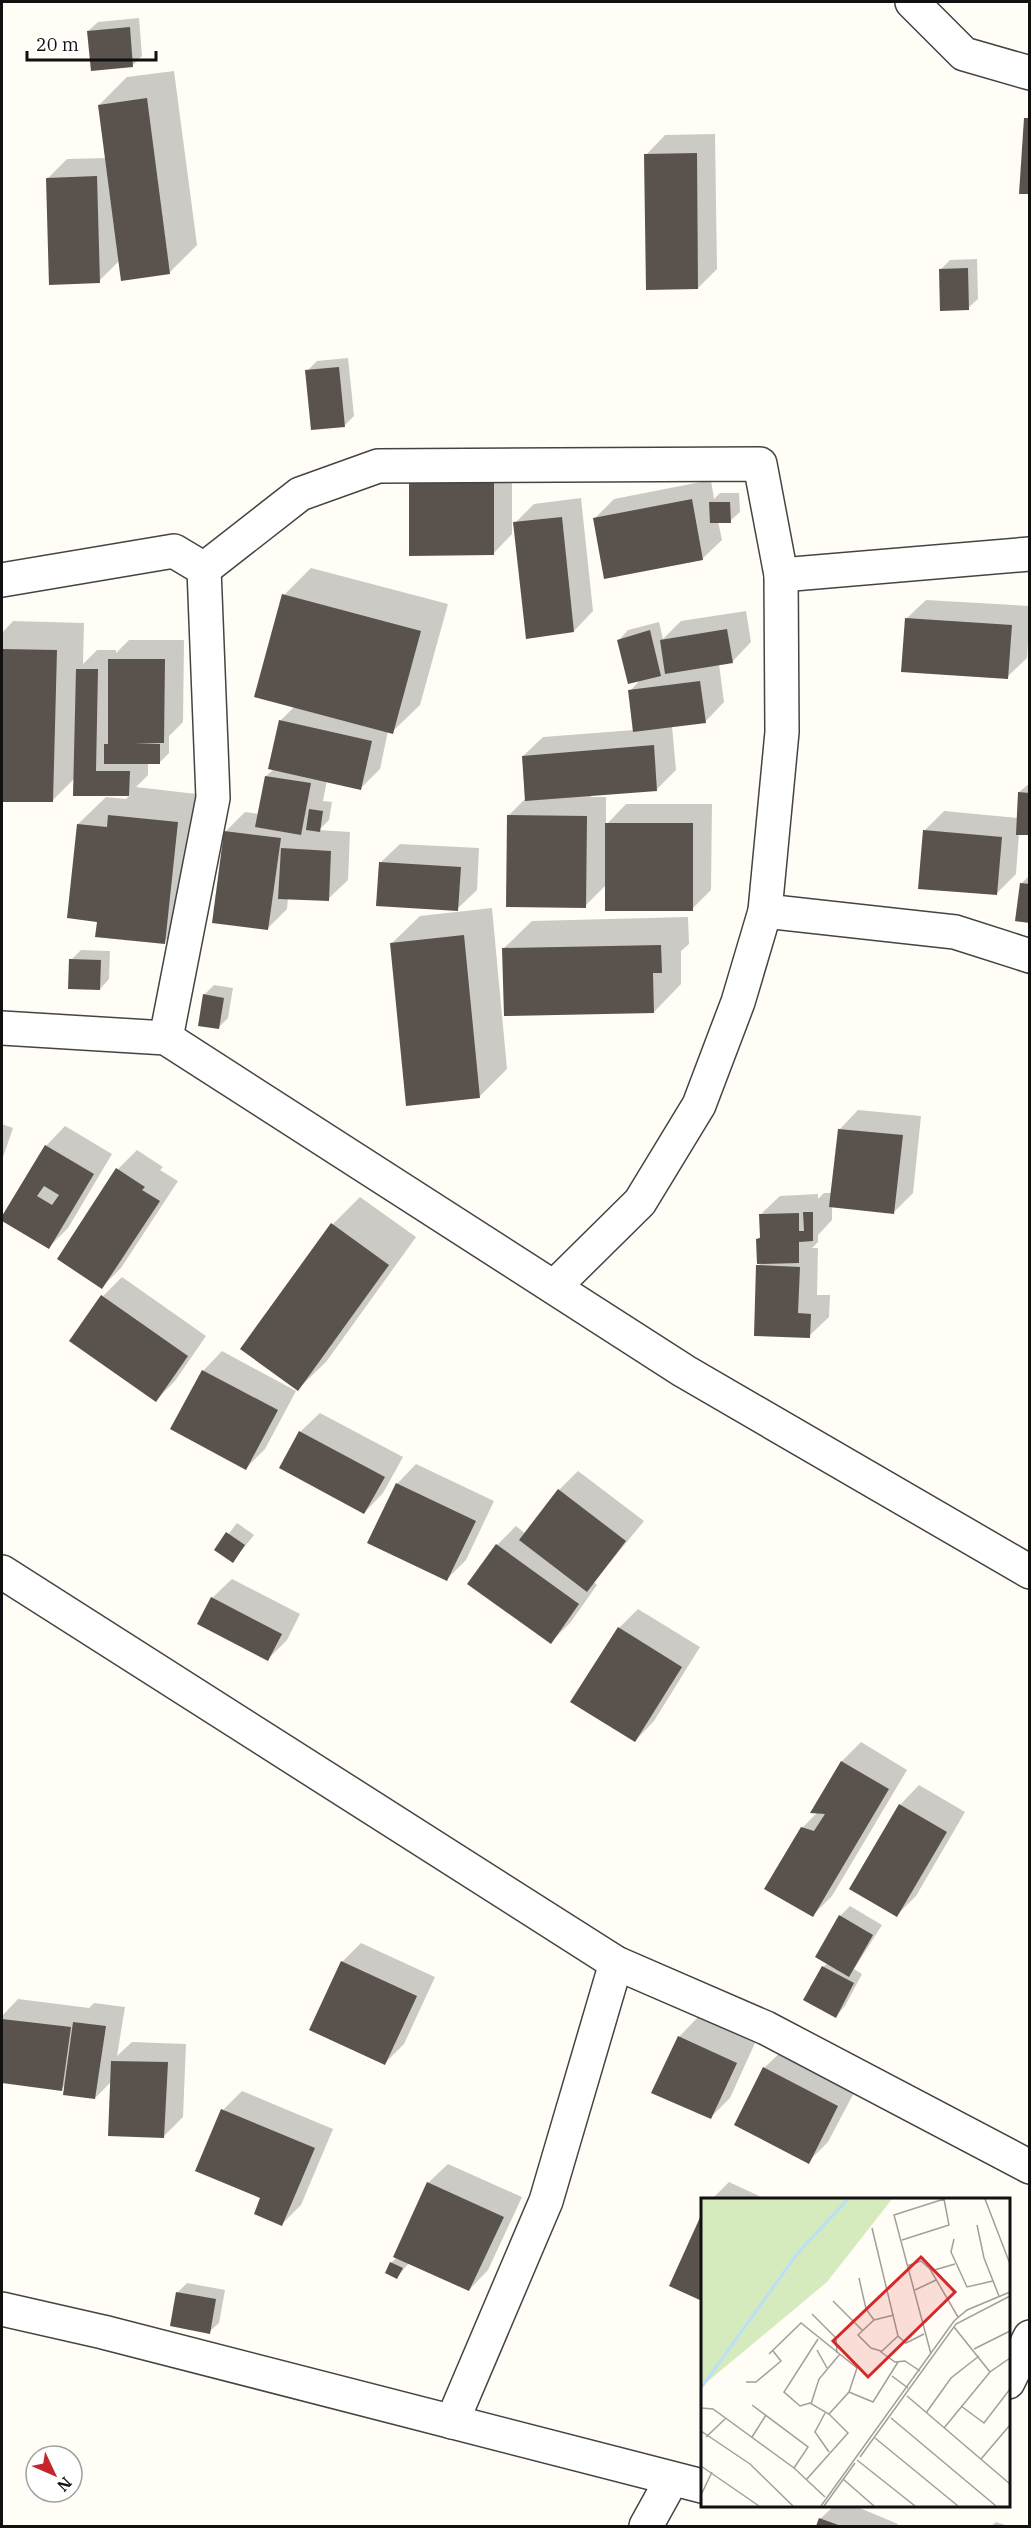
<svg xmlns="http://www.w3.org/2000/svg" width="1031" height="2528" viewBox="0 0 1031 2528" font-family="'IBM Plex Serif',serif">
<rect width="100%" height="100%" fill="#fffdf5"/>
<g fill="#0003">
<polygon points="139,18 142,56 133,65 88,31 98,22"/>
<polygon points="174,71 197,245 169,273 119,261 99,281 47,179 67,159 106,158 99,105 127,77"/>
<polygon points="715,134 717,269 698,288 646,155 665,135"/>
<polygon points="977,259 978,299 968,308 940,270 950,260"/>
<polygon points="348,358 354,416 345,425 307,371 317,361"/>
<polygon points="512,459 512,534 493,554 410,554"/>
<polygon points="711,480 714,499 720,493 739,493 740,512 730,521 718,521 722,540 702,559 594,519 614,499"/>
<polygon points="581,498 593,611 574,631 515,523 534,504"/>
<polygon points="311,568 448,604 420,705 392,732 388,731 380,769 361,788 327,780 323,801 332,802 329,820 319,830 350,832 348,880 328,899 288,898 287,909 267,929 226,831 245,812 259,814 266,776 274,769 280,721 295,706 284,595"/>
<polygon points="926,600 1030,606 1027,658 1007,677 906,619"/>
<polygon points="746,611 751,642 732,662 719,664 724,702 705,722 672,726 676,770 656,790 591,795 591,797 606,797 606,825 626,804 712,804 711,890 692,909 606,885 585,906 508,816 526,798 523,756 543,737 634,730 630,691 641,679 619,640 628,630 659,622 663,639 681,621"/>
<polygon points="13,621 84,623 83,664 97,650 116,650 116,653 129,640 184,640 183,722 169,736 169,753 160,762 148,762 148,775 136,787 205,795 192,914 164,942 99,920 78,824 106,797 126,799 130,795 75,794 75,778 52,801 2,800 2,633"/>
<polygon points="1030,783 1030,834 1019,833 1016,874 996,894 924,831 944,811 1018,818 1019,792"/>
<polygon points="400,844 479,848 477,890 457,909 380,863"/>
<polygon points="1030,875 1030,921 1021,884"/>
<polygon points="492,908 507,1069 480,1096 392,943 420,916"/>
<polygon points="688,917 689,944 681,951 681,984 654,1012 504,948 532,921"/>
<polygon points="81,950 110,951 109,979 100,989 71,960"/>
<polygon points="214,985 233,988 228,1018 219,1027 204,995"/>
<polygon points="858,1110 921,1116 913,1193 894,1212 832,1206 832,1220 818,1235 818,1242 812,1248 818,1248 817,1295 830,1295 829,1317 809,1336 758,1266 762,1262 758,1239 761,1236 760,1215 780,1196 818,1194 818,1199 824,1193 832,1193 839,1130"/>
<polygon points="2,1124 13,1128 2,1160"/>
<polygon points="65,1126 112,1154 68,1228 49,1247 2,1219 46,1146"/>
<polygon points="137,1150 163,1167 160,1170 178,1181 121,1268 102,1287 118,1169"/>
<polygon points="360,1197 416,1237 326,1362 298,1389 333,1224"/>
<polygon points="122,1277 206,1336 175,1381 156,1400 103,1296"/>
<polygon points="222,1351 296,1391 265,1449 246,1468 172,1428 203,1371"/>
<polygon points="320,1413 403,1457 383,1493 364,1513 300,1432"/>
<polygon points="416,1464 494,1501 466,1560 447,1579 369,1542 397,1484"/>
<polygon points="578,1471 644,1521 594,1582 597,1585 570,1623 551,1642 497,1545 516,1526 526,1534 559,1490"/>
<polygon points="237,1523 254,1535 233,1561 216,1550"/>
<polygon points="232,1579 300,1614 287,1640 268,1659 212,1598"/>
<polygon points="638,1609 700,1647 654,1721 635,1741 619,1628"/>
<polygon points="861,1742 907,1770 832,1896 813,1915 802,1828 818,1812 842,1761"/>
<polygon points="919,1785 965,1812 916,1896 897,1915 900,1805"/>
<polygon points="850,1906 882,1925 854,1969 862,1974 845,2006 836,2016 823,1967 828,1963 817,1956 840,1916"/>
<polygon points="361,1943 435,1977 404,2044 385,2063 342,1962"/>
<polygon points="18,1999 89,2008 94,2003 125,2007 117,2056 132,2042 186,2044 183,2117 164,2136 112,2081 95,2098 66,2085 61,2089 2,2081 2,2016"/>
<polygon points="698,2017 755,2043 730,2098 710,2118 679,2037"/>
<polygon points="784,2049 857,2087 828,2142 808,2162 764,2068"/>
<polygon points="242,2091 333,2129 301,2205 282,2224 262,2198 223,2110"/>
<polygon points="448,2164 522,2197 488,2270 469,2290 409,2263 397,2277 391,2263 397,2257 428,2183"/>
<polygon points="729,2182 768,2200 711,2200"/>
<polygon points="702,2216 702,2299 671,2286"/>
<polygon points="187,2283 225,2290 219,2323 209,2332 172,2325 178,2292"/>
<polygon points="834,2506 855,2506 898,2524 897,2526 817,2526 821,2518"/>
<polygon points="996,2522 1005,2525 1005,2526 991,2526"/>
</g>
<g fill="#5a524d" fill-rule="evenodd">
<polygon points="130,27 133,67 91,71 87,31"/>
<polygon points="147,98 170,274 121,281 98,105"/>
<polygon points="1024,118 1030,118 1030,194 1019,194"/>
<polygon points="697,153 698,289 646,290 644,154"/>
<polygon points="97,176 100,283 49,285 46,178"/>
<polygon points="968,268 969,310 940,311 939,269"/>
<polygon points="339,367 345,427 311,430 305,370"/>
<polygon points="409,478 494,478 494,555 409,556"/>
<polygon points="692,499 703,560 604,579 593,518"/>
<polygon points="709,502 730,502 731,523 710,523"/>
<polygon points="562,517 574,632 526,639 513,522"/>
<polygon points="282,594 421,631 393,734 254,697"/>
<polygon points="905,618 1012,625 1008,679 901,672"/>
<polygon points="727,629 733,663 665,674 660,640"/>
<polygon points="650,630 661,676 628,684 617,640"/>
<polygon points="2,649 57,650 53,802 2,802"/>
<polygon points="108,659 165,659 164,743 134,743 160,744 160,764 104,764 104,744 108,744"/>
<polygon points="76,669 98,669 96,771 130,771 129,796 73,796"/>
<polygon points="700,681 706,723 633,732 628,690"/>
<polygon points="279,720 372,741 361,790 268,769"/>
<polygon points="654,745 657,791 525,801 522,756"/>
<polygon points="265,776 311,783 301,835 255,827"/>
<polygon points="1018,792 1030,793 1030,835 1016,835"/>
<polygon points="309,809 323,811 320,832 306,830"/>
<polygon points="108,815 178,822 165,944 95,937 97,922 67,918 77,824 107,827"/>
<polygon points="507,815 587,816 586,908 506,907"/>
<rect x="605" y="823" width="88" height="88"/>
<polygon points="923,830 1002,837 997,895 918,889"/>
<polygon points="224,831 281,838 268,930 212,923"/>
<polygon points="281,848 331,851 329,901 278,899"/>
<polygon points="379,862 461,867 458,911 376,906"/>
<polygon points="1020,883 1030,884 1030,923 1015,921"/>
<polygon points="464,935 480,1098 406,1106 390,943"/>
<polygon points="661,945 662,973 653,973 654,1013 504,1016 502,948"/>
<polygon points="69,959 101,960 100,990 68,989"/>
<polygon points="203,994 224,998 219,1029 198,1026"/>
<polygon points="838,1129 903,1135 894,1214 829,1207"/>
<path d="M45 1145 94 1174 49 1249 2 1221V1216ZM44 1186 59 1195 52 1205 37 1196Z"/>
<polygon points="116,1168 145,1187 142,1190 160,1201 102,1289 57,1259"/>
<polygon points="803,1212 813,1212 813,1241 799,1242 799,1263 757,1264 756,1239 760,1238 759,1214 799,1213 799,1231 804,1231"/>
<polygon points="331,1223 389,1265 298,1391 240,1349"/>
<polygon points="756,1265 800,1267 798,1313 811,1314 810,1338 754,1336"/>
<polygon points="101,1295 188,1356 156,1402 69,1341"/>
<polygon points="202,1370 278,1410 246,1470 170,1429"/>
<polygon points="299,1431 385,1477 364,1514 279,1468"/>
<polygon points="396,1483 476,1521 447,1581 367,1543"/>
<polygon points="558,1489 626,1541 587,1592 519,1540"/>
<polygon points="226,1532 245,1545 233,1563 214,1550"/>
<polygon points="496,1544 579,1604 551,1644 467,1584"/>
<polygon points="211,1597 282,1634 268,1661 197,1624"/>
<polygon points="618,1627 682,1667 635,1742 570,1702"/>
<polygon points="841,1761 889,1789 813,1917 764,1889 801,1827 814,1831 825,1814 810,1813"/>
<polygon points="899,1804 947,1832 897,1917 849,1889"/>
<polygon points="839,1915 873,1935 849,1977 815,1957"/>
<polygon points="341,1961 417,1996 385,2065 309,2030"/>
<polygon points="822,1966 854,1983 836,2018 803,2000"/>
<polygon points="2,2019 71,2027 62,2091 2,2083"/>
<polygon points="73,2022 106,2026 95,2099 63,2095"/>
<polygon points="678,2036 737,2063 711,2119 651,2093"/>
<polygon points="111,2061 168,2062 164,2138 108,2136"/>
<polygon points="763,2067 838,2106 809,2164 734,2125"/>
<polygon points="221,2109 315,2148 282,2226 254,2214 260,2198 195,2171"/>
<polygon points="427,2182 504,2217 469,2291 393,2257"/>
<polygon points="702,2213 702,2301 669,2286"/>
<polygon points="390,2262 403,2268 397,2279 385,2273"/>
<polygon points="176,2292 216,2299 210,2334 170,2326"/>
<polygon points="819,2518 841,2526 816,2526"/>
</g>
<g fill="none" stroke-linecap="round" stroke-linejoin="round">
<defs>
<g id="street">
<polyline points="912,2 964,54 1030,73"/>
<polyline points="204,569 300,494 378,466 760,464 781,575 782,732 765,911 738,1002 699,1105 640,1202 554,1287"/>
<polyline points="781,575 1030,554"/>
<polyline points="2,580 174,551 204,569 213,798 166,1038"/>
<polyline points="765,911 955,932 1030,956"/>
<polyline points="2,1028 166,1038 684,1371 1030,1572"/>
<polyline points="2,1572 616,1963 766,2028 1030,2167"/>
<polyline points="2,2309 103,2332 702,2486"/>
<polyline points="1008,2382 1030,2337"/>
<polyline points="452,2422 546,2201 616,1963"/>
<polyline points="646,2526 672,2479"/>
</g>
</defs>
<use href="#street" stroke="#444" stroke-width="36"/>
<use href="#street" stroke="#fff" stroke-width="33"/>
</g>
<g transform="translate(701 2198)">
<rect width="309" height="309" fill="#fffdf5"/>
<path d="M0 1H191L126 84 0 189Z" fill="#d5ebbd"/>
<path fill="none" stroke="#b9e0f7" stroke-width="3" d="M0 190 96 56 147 1"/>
<path fill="none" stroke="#a09f9a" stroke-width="1.5" d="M284 1 309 66M276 27 283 60 298 98M171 30 197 138 205 145 223 136M253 41 250 54 266 89 292 83M201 42 248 27 243 1M206 68 220 63 229 71 257 119M230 73 254 66M158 80 165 111 173 122M214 92 235 82M132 103 161 132M111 116 135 140 136 155M253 129 289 174M197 138 180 154 194 164 204 163 219 173M273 151 309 133M116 152 126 170M180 153 170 150 157 137 173 122 193 117M68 156 100 125 156 170 148 194 128 216M230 156 193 17 243 1M191 178 207 190M45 184H55L80 163 72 153M148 194 172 204 197 164M206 198 309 286M110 206 118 181 139 156M51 207 107 249 93 270M260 208 283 225 309 191M0 210 12 211 93 270 124 299M124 215 114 234 128 254M225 215 250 180 278 158M190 220 295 308M243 230 289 174 309 160M0 233 49 266 92 308M5 239 24 221M51 239 65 217M174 240 257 308M159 259 255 126 309 98M280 261 309 227M156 262 214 308M0 268 58 308M142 281 173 308M105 282 147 235 128 216 109 205 99 208 83 194 117 141M0 297 11 274M120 308 253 123 266 112 309 94M123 308 154 265"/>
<path fill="#d62828" fill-opacity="0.15" stroke="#d62828" stroke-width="3" d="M220 59 254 94 167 179 132 143Z"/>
<rect width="309" height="309" fill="none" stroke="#111" stroke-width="3"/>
</g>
<rect width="1031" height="2528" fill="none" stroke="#111111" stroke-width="6"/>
<g transform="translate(54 2474) rotate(134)"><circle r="28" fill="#ffffff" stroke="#a0a0a0" stroke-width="1.5"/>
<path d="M0-4.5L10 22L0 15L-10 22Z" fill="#c4262e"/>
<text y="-9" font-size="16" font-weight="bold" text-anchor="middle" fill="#111111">N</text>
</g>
<path d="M27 51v9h129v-9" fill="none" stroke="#111111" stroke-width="3"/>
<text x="36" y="51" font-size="18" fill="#111111" stroke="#ffffff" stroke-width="4.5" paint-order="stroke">20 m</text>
</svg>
